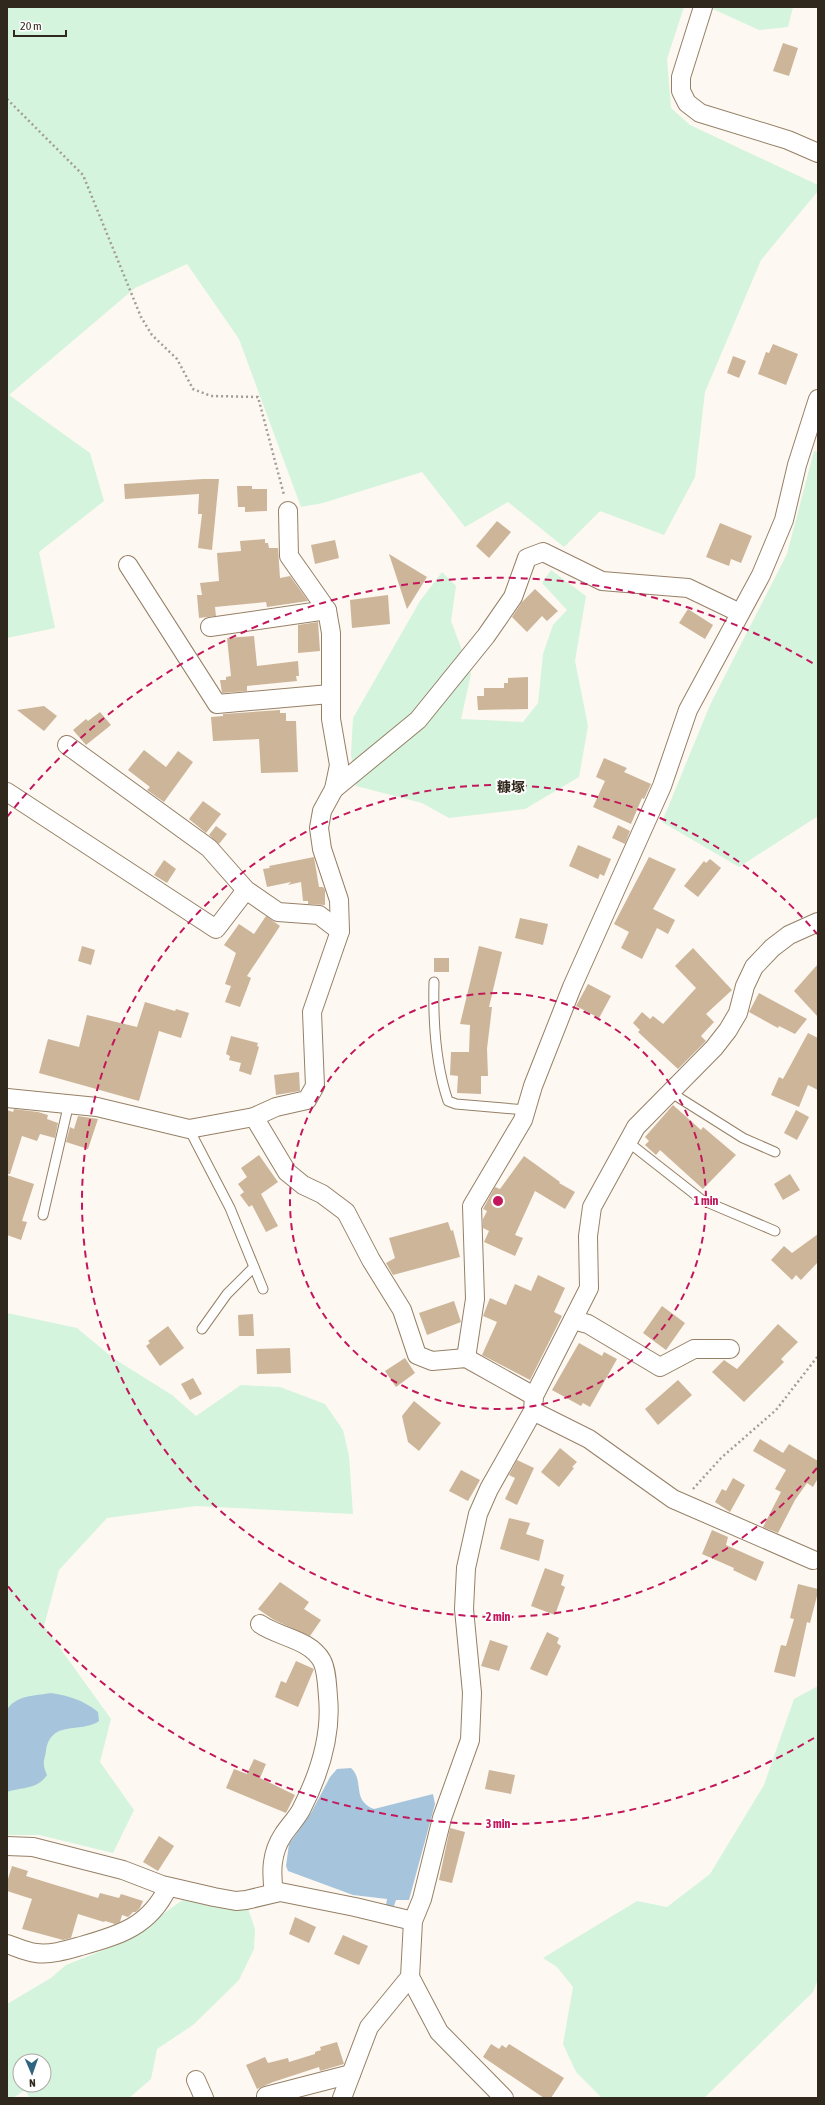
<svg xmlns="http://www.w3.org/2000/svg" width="825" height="2105" viewBox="0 0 825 2105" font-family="'Asap Condensed','Noto Sans JP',sans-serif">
<rect width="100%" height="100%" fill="#fdf8f2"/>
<g fill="#d4f4dd" fill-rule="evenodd">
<polygon points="7,7 684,7 667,59 671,108 690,125 818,185 818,191 761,260 705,392 695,477 664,535 600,511 564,547 508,502 465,527 422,472 323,503 301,507 239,339 187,264 135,288 9,395 90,453 104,501 39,552 55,628 7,638"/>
<polygon points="714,7 793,7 788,27 759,30 713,9"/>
<polygon points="814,451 818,452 818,816 739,867 662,822 710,705 787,554"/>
<polygon points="551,570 586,596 575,661 588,726 579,777 525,809 449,818 422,803 356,786 351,755 353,718 420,601 442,572 456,586 451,621 471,674 461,719 523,722 538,703 543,654 553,625 567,610 542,583"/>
<polygon points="7,1313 77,1328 113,1358 172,1395 196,1416 241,1385 280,1387 325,1404 343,1430 349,1456 353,1514 196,1506 107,1518 59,1570 44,1626 111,1719 100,1762 134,1810 113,1853 39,1835 7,1835"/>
<polygon points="818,1686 818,1979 813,1992 704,2098 602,2098 576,2072 563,2044 573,1987 557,1967 543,1958 637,1901 667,1907 710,1874 764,1785 794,1699"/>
<path d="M184 1899 229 1909H248L255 1929 254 1949 239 1980 193 2025 157 2049 151 2079 129 2098H30L25 2090 13 2098H7V2004L51 1978 66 1965 124 1942ZM20 2061H44V2085H20Z"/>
</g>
<g fill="#a6c5dd">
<path d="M51 1693C70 1696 83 1700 98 1712L99 1721C80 1734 51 1719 46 1751 44 1762 42 1763 47 1775 37 1790 21 1787 7 1792V1710C16 1695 34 1696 51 1693Z"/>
<path d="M351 1768C365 1781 351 1800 374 1809L433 1794 435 1804 409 1900H396L394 1906 386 1905 387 1899 353 1895 288 1871 286 1866 289 1844 311 1813 330 1777 337 1769Z"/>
</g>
<g fill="#cdb599">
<polygon points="783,43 798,48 789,76 773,71"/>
<polygon points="773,344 798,354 786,385 758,374 766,352 769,353"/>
<polygon points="733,356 746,361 739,378 727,373"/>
<polygon points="203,479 219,479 212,550 198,548 202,514 198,514 199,494 125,499 124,484"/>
<polygon points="237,486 252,486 252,489 267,489 267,511 245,512 245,507 238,507"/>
<polygon points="497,521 511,532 489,558 476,546"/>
<polygon points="720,523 752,536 741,563 731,559 729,566 706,557"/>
<polygon points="265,539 265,543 268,543 269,548 278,548 280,578 290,576 308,601 267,607 266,602 215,607 216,616 199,618 197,595 202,595 200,583 219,581 217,553 241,551 240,541"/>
<polygon points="335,540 339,558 315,564 311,545"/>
<polygon points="389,554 427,577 407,609"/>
<polygon points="535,589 558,611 547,621 542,616 527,632 512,617 522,602"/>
<polygon points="388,595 390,624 352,628 350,600"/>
<polygon points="688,609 713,625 705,639 679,623"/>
<polygon points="318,622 320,651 298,653 298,625"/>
<polygon points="254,636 257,666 298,661 299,676 296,676 297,681 247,686 247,691 222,693 220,680 226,680 226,677 231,676 227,638"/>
<polygon points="528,677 528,709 478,710 477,696 484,696 484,688 504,688 504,683 508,683 508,678"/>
<polygon points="44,706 57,716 44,731 17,710"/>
<polygon points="280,710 280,713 286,713 286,721 296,721 298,772 261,773 259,739 213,741 211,717 223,716 223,714"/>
<polygon points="100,712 111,725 86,745 73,730 86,719 88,721"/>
<polygon points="144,750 166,767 178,751 193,762 164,802 147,790 150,787 128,770"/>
<polygon points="604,758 627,768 624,772 651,784 644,799 642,798 631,824 593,807 605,781 596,777"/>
<polygon points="203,801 221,814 206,833 189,819"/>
<polygon points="618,825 630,831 625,844 612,838"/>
<polygon points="216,826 227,834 219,844 209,835"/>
<polygon points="578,845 611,859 604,876 600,874 598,879 569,866"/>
<polygon points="314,857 319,887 323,887 325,890 325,905 308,904 308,901 303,901 301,882 288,885 291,882 267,887 263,869 270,868 269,866"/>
<polygon points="649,857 676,869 653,909 675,920 668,934 657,928 642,959 621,948 629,932 614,924"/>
<polygon points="710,859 721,868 698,897 684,886 704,861 706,863"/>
<polygon points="164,860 176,869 167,883 154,875"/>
<polygon points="266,916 280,926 247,976 251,978 240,1007 225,1002 231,986 225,984 236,953 224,945 239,924 254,934"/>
<polygon points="520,918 548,924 543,945 515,938"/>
<polygon points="82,946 95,950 91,965 78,961"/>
<polygon points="479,946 502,952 489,1007 492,1007 487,1049 488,1076 481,1076 481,1094 457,1093 458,1076 450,1075 451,1052 469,1052 470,1025 460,1024"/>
<polygon points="693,948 732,990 706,1014 714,1022 701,1036 706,1041 678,1069 638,1032 640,1030 633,1023 642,1012 650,1019 653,1016 663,1024 696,988 675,966"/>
<rect x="434" y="958" width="15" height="14"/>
<polygon points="818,964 818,1017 794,991"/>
<polygon points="588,984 611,996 599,1018 576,1006"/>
<polygon points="759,993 807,1019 795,1034 779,1026 778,1028 749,1012"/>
<polygon points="145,1002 175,1011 176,1009 189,1013 181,1038 159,1031 139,1101 39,1073 48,1039 79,1047 87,1015 137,1027"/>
<polygon points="808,1033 818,1038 818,1090 808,1085 799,1107 771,1095 779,1077 783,1079"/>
<polygon points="231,1036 258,1043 257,1046 259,1047 251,1075 239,1071 241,1063 229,1060 230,1056 226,1054"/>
<polygon points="299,1072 300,1091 276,1095 274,1075"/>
<polygon points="673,1105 701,1130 703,1127 736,1155 703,1189 660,1150 656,1155 645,1145 649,1141 645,1137"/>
<polygon points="14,1109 38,1112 48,1115 47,1119 58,1123 55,1138 40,1134 37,1141 22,1136 10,1174 7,1174 7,1110 13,1112"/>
<polygon points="796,1110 809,1117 797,1140 784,1133"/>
<polygon points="78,1116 98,1119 88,1149 66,1142 70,1127 74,1129"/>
<polygon points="259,1155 278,1182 261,1194 278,1226 266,1232 252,1205 249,1207 240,1195 244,1192 238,1184 247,1177 241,1168"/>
<polygon points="524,1156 560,1182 559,1183 575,1192 565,1209 535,1191 515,1235 523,1238 515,1256 484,1242 489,1231 483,1228 483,1219 487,1211 483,1209 495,1187 500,1189"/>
<polygon points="790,1174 800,1190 783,1200 774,1184"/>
<polygon points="7,1175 34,1184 22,1221 27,1222 21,1240 7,1235"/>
<polygon points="448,1222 451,1231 453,1230 460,1257 393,1275 386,1263 395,1258 389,1238"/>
<polygon points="818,1234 818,1262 801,1280 796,1275 792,1280 771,1260 784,1246 792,1253"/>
<polygon points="538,1275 565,1288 554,1312 562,1316 530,1380 482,1355 497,1322 483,1316 490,1298 506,1305 515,1284 531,1291"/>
<polygon points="454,1301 461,1322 427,1335 419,1313"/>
<polygon points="662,1306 685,1323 666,1350 643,1333"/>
<polygon points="253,1314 254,1336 239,1336 238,1315"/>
<polygon points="778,1324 798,1342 781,1359 784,1362 744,1402 712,1372 724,1360 737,1369"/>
<polygon points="168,1326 184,1348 160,1366 146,1346 150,1343 148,1341"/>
<polygon points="579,1343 602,1356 604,1352 617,1359 590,1407 583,1403 581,1406 552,1390"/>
<polygon points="290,1348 291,1373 257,1374 256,1349"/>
<polygon points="405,1358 415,1373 396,1387 385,1371"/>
<polygon points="193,1378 202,1394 190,1400 181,1384"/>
<polygon points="678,1380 692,1395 658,1425 645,1409"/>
<polygon points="414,1401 441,1423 419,1451 408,1442 402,1416"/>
<polygon points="760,1439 783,1453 789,1444 818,1461 818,1478 813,1487 807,1483 795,1500 778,1533 763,1527 781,1492 775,1489 786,1470 753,1451"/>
<polygon points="560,1448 577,1462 572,1467 574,1468 559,1487 541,1472"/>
<polygon points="517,1460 534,1468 517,1505 505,1499 515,1478 509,1475"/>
<polygon points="461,1470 480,1480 468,1501 449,1491"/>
<polygon points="733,1478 745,1485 730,1512 715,1502 722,1489 726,1491"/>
<polygon points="509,1518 530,1523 526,1534 544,1540 539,1561 500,1549"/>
<polygon points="712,1530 728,1537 726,1545 764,1562 756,1581 733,1570 734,1568 702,1554"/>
<polygon points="545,1568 564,1575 561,1585 565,1587 555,1615 531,1606"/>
<polygon points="280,1582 309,1602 304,1609 321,1620 310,1636 274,1620 258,1609"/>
<polygon points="798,1584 818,1589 818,1592 810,1623 807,1622 795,1677 774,1672 781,1645 786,1646 794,1619 790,1618"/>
<polygon points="547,1632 559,1638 557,1643 561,1646 547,1676 530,1669"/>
<polygon points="490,1640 508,1646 499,1671 481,1666"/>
<polygon points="296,1661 314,1669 298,1707 275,1697 281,1681 286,1683"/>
<polygon points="254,1759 266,1764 260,1778 295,1795 286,1813 226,1788 234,1769 247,1774"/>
<polygon points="489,1770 515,1775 511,1794 485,1789"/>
<polygon points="450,1828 465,1832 452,1883 439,1880"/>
<polygon points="159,1836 174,1846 158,1871 143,1862"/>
<polygon points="12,1866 28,1871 26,1876 98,1898 100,1893 119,1898 121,1894 143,1901 140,1908 136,1912 133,1912 128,1917 122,1915 120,1922 115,1924 105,1921 104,1922 78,1914 71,1938 63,1940 41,1934 22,1929 32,1899 7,1891 7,1882"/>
<polygon points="295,1917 316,1927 309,1943 289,1934"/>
<polygon points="343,1935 368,1946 359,1965 334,1954"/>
<polygon points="337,2042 344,2064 320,2071 319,2067 273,2082 257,2089 246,2065 265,2057 268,2063 288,2058 289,2062 315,2054 315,2052 321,2050 320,2047"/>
<polygon points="491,2044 499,2049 502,2045 506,2048 509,2044 564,2078 551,2098 544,2098 483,2057"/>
</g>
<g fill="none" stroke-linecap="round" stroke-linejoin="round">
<defs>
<g id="service">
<path d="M434 982C433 1021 435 1063 448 1101L456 1104 526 1110"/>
<polyline points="670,1092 743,1138 775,1152"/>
<polyline points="189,1129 230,1208 263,1289"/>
<polyline points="628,1142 702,1200 775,1231"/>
<polyline points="43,1215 69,1103"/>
<polyline points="202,1329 227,1294 254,1267"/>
</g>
<g id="minor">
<polyline points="703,7 681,77 681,91 687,103 700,113 788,140 818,153"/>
<polyline points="128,565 217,704 330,694"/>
<polyline points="210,627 327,610"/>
<polyline points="67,745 209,848 246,890 278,912 319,915 340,931"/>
<polyline points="334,789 418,720 486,636 513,597 527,558 543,552 602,581 688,588 740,613"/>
<polyline points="7,792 216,929 246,890"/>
<polyline points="7,1098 97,1107 189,1129 254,1117 276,1107 307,1100 315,1086 312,1012 340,931 339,900 322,849 319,828 322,811 334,789 339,765 331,719 331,633 327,610 289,556 288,511"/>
<polyline points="254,1117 287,1172 303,1185 322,1194 346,1212 371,1260 402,1310 417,1355 432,1361 466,1358 534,1396"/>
<polyline points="573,1320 588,1324 660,1367 694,1349 730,1349"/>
<polyline points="466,1358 475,1299 472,1206 523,1120 533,1086 572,987 662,786 688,710 761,575 784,520 797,465 818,399"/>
<polyline points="533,1411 589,1439 673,1499 813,1560"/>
<path d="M260 1624C278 1637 310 1639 322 1661 327 1671 327 1685 328 1697 332 1737 319 1775 301 1810 296 1819 288 1827 283 1835 271 1853 271 1872 274 1893"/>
<polyline points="7,1846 33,1847 123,1870 162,1885 214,1897 236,1901 246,1900 280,1892 355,1907 413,1921"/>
<path d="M7 1944C16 1947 26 1952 36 1953 51 1955 67 1950 81 1946 120 1935 150 1926 168 1887"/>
<polyline points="410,1977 439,2032 504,2098"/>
<polyline points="196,2080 204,2098"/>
<polyline points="266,2096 351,2074"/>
<polyline points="342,2098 369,2027 410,1977 413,1921 422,1899 442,1818 470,1740 472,1693 464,1609 466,1568 478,1514 489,1489 533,1411 534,1396 589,1288 588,1236 592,1207 636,1127 714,1048 728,1030 738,1013 745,986 754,967 772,948 789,935 818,922"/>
</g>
</defs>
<use href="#service" stroke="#968066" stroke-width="11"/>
<use href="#minor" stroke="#968066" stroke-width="20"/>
<g stroke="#a39d94" stroke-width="2.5" stroke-dasharray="2 3" stroke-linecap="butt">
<polyline points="7,99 83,175 141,317 152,335 177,359 193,389 211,396 258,397 284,495"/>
<polyline points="693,1489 721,1458 776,1410 818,1356"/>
</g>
<use href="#service" stroke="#fff" stroke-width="9"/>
<use href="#minor" stroke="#fff" stroke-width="18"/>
</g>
<g fill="none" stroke="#c2185b" stroke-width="2" stroke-dasharray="7 5">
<circle cx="498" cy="1201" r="208"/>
<path d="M817 1468A416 416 0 1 1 817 934"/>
<path d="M814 1738A623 623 0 0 1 7 1585M7 817A623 623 0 0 1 814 664"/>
</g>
<g text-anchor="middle" stroke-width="4" stroke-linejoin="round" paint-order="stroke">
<g font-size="14" font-weight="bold" fill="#31281d" stroke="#fff">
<text x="511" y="792">糠塚</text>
</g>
</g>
<circle cx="498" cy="1201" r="6" fill="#c2185b" stroke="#fff" stroke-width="2"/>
<g font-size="12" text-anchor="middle" font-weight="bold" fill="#c2185b" stroke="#fff" stroke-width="4" stroke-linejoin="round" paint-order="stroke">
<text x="706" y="1205">1 min</text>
<text x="498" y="1621">2 min</text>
<text x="498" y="1828">3 min</text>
</g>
<rect width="825" height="2105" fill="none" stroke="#31281d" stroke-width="16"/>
<g transform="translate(32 2073) rotate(178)"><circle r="19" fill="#ffffff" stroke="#ada9a5"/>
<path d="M0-3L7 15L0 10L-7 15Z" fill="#2f6580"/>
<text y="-6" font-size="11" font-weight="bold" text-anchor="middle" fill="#31281d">N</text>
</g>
<path d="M14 30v6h52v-6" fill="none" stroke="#31281d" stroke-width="2"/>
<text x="20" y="30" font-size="12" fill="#31281d" stroke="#ffffff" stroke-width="3" paint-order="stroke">20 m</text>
</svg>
